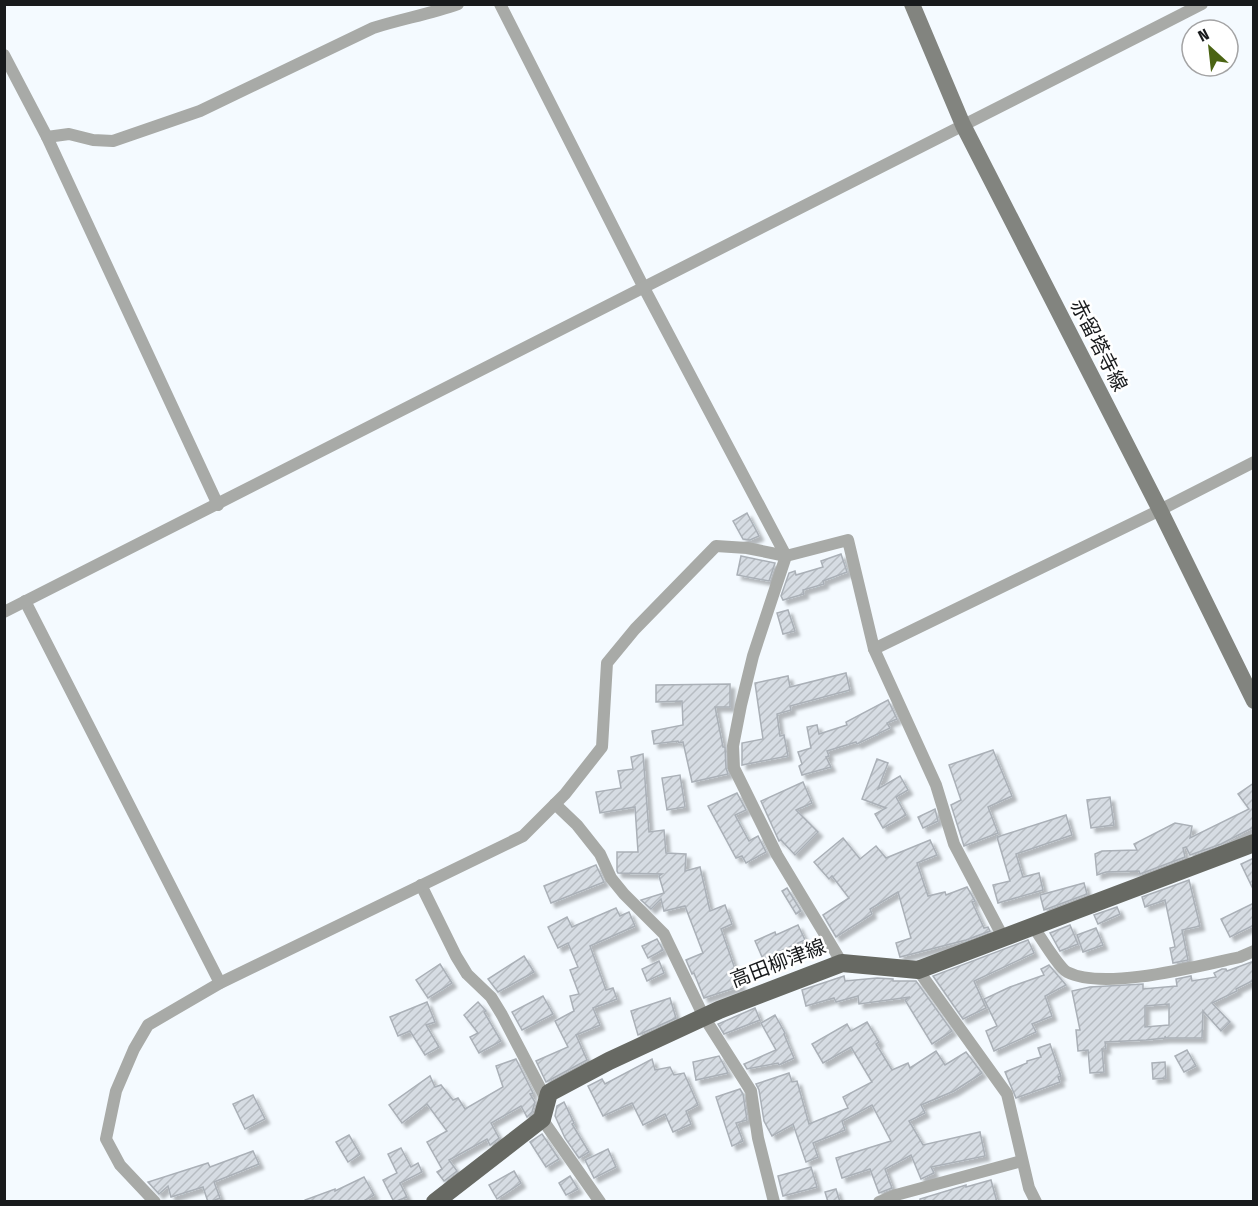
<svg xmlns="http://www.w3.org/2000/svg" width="1258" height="1206" viewBox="0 0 1258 1206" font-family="'Fira Sans Condensed','Noto Sans JP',sans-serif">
<defs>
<pattern id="building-hatch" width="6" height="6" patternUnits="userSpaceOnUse" patternTransform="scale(1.5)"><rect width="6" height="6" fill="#d6dce3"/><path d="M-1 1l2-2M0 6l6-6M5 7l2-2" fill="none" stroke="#b7bcc2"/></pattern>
<filter id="shadow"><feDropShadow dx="4.5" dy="4.5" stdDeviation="1.5" flood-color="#0004"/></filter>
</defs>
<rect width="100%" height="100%" fill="#f4faff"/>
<g fill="url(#building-hatch)" stroke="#aab0b7" stroke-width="1.5" fill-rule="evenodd" filter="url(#shadow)">
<polygon points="747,513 759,536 750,540 743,539 733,521"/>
<polygon points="841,554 847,572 823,581 824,584 803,590 804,594 783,600 781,596 789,573 795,571 796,575 823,567 821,561"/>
<polygon points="741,556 775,563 769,581 737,575"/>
<polygon points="788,610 795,631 783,634 777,613"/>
<polygon points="846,673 850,690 790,706 791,710 777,714 780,736 784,735 788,756 742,765 742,743 763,739 755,683 788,676 790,687"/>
<polygon points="730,684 730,707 715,707 723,747 725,747 726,768 728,774 692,782 683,742 679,743 678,741 654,744 652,731 683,725 682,701 656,702 656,685"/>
<polygon points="888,700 897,719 887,723 890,728 857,744 856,742 827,751 829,756 826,757 831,767 802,775 799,766 802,764 798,752 811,748 807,727 817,725 819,734 847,725 846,722"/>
<polygon points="993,750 1012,796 988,807 998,833 964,846 951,805 961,800 949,765"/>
<polygon points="643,754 649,832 664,830 666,853 686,854 685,871 700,867 710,911 725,905 732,924 721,929 741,986 704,998 694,973 692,974 686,960 703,953 685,906 664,911 661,899 651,909 641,900 664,893 659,876 662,874 618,873 617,871 617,852 638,852 635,807 600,813 596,792 621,788 618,771 633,769 631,757"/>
<polygon points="877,759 888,763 878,789 900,776 908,790 896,797 906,815 883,828 875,814 886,808 862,799"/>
<polygon points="680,775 685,807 667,810 662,778"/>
<polygon points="803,782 812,803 796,810 818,832 795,855 781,840 779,841 761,801"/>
<polygon points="1254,783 1254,827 1221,844 1190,855 1186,847 1183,848 1185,857 1140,874 1139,871 1106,872 1097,875 1095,854 1102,851 1137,850 1134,844 1175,823 1192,826 1190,838 1249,809 1238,794"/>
<polygon points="737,793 746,810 735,815 749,841 758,836 766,852 746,863 742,856 736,858 708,806"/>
<polygon points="1110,797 1114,825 1091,828 1087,800"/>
<polygon points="935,809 938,821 923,828 918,817"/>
<polygon points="1066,815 1072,835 1016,854 1023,877 1039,873 1043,890 998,903 993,885 1010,881 997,837"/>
<polygon points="843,838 860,859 876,846 886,858 930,840 937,855 917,863 928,896 945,892 946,895 967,887 975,901 972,902 984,928 988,927 990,931 966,940 900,957 896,943 911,938 898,892 870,909 872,914 836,937 823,915 849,898 832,876 829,879 814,862"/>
<polygon points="1254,858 1254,891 1241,864"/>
<polygon points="596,865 604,882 551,903 544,886"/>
<polygon points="1189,880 1200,926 1182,930 1188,960 1173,963 1170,948 1175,947 1165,900 1145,907 1142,897"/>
<polygon points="1084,883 1087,894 1044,910 1040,895"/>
<polygon points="787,888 801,911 796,914 782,891"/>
<polygon points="1254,903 1254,925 1230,937 1221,919"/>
<polygon points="1117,907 1120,914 1098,924 1094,915"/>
<polygon points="616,908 620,916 629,912 635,926 590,946 606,990 613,988 617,999 593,1008 600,1025 576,1035 587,1060 546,1082 536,1061 568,1047 555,1021 574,1011 570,996 579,994 570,970 578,967 568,943 558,948 548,927 567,917 572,927"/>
<polygon points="798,925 805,940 763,959 755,941 775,932 776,935"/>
<polygon points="1070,925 1078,944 1060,951 1050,933"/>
<polygon points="1096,928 1103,945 1083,952 1077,935"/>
<polygon points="657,939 663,950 648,958 642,946"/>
<polygon points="1028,940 1034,953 974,981 986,1008 963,1019 933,976"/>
<polygon points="524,956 534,972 498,992 488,979"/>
<polygon points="659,961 664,973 647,981 642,969"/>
<path d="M1254 961V980L1236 989 1237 991 1212 1003 1230 1022 1221 1031 1203 1011 1202 1038H1166L1165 1036V1038L1146 1040 1105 1042 1106 1049H1102L1104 1072 1090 1073 1088 1050 1078 1051 1076 1030H1080L1072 991 1090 987 1143 984V989L1177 986 1176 979 1191 976 1192 981 1216 977 1214 973 1222 969H1226L1227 971ZM1169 1004V1025L1145 1027V1006Z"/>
<polygon points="440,964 452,983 428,998 416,980"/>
<polygon points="1049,965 1066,985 1045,996 1052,1016 1032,1024 1036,1032 994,1051 986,1031 997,1026 984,999 1010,987 1044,975 1041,969"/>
<polygon points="844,976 845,981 877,978 893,979 893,981 916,981 952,1031 932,1044 905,1000 910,997 859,1004 858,996 836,1002 834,998 806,1006 802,990"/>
<polygon points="543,996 553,1014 522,1030 512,1012"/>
<polygon points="670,998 676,1018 638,1035 631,1011"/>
<polygon points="427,1002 435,1022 426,1025 439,1047 425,1055 410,1031 398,1036 390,1017"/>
<polygon points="478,1002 486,1011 484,1012 501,1041 479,1053 470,1037 478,1033 464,1015"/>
<polygon points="755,1008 760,1020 724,1034 718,1024"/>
<polygon points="775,1015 785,1033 784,1034 794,1058 779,1065 778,1063 747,1069 744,1064 776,1050 761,1023"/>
<polygon points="867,1022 879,1042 876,1044 892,1070 908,1063 910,1068 936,1051 945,1065 966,1052 982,1073 954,1091 921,1105 925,1113 909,1121 923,1145 980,1132 985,1156 931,1167 934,1173 921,1179 911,1155 885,1169 892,1188 879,1193 870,1169 842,1178 836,1158 891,1141 872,1105 842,1121 845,1130 813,1143 818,1157 806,1162 793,1124 772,1136 764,1121 759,1090 756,1084 789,1073 792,1082 797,1081 809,1124 848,1108 843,1097 872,1082 851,1047 823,1063 812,1044 847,1024 851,1031"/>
<polygon points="1050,1044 1061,1076 1058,1077 1060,1082 1016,1098 1005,1072 1027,1063 1027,1061 1041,1057 1038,1048"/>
<polygon points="1187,1050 1196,1066 1184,1072 1175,1056"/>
<polygon points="719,1056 728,1073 696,1080 693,1062"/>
<polygon points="516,1059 533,1093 530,1094 535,1102 532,1112 527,1117 521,1106 491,1123 499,1138 490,1145 487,1139 449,1160 457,1171 444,1181 437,1172 442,1169 427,1142 447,1131 427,1104 402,1123 389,1105 430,1076 435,1087 441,1085 453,1100 458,1098 465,1109 503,1087 496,1066"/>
<polygon points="652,1059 655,1070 670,1067 674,1075 684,1073 698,1105 686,1111 691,1124 673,1132 665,1114 643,1125 632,1103 603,1116 588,1086 602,1079 605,1084"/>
<polygon points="1165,1062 1166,1078 1153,1079 1152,1063"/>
<polygon points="740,1089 743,1094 747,1120 736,1123 743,1141 732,1146 716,1097"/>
<polygon points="253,1095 265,1119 245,1129 233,1104"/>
<polygon points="564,1102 574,1123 572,1124 589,1152 579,1158 565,1138 555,1116 557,1106"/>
<polygon points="542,1134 559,1159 546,1167 530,1142"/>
<polygon points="349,1135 360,1154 348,1162 336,1142"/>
<polygon points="401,1148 411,1167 418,1163 422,1172 400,1183 407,1197 394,1202 383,1180 397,1173 388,1154"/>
<polygon points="608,1149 616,1167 594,1178 585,1160"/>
<polygon points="253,1151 259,1164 214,1182 220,1198 210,1202 208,1202 203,1187 171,1197 168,1186 159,1194 148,1182 208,1163 210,1167"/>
<polygon points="811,1167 817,1187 783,1196 778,1176"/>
<polygon points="514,1171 521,1183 497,1199 489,1185"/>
<polygon points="570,1176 578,1189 566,1195 559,1183"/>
<polygon points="364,1177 374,1195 362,1202 305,1202 305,1200 335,1189 335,1191"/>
<polygon points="991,1180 997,1202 920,1202 920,1199 966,1185 966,1187"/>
<polygon points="836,1189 840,1202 828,1202 825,1192"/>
</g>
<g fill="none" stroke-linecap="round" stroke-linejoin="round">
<g stroke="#a8aaa7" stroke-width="12">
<polyline points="500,4 643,286 786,556 753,656 741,705 733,746 734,768 777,855 842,963"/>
<polyline points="4,55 47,137 218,505"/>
<path d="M47 137 69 134 93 140 113 141 200 111 373 28C401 19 430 14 458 4"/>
<polyline points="25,601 220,983"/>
<path d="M4 612C403 408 803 207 1202 4"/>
<polyline points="874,649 1160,510 1254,462"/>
<polyline points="555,804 577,825 600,854 611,878 624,894 664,934 704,1017 751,1091 758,1138 774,1202"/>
<polyline points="421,885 456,956 467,974 491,997 502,1015 547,1101"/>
<path d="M1034 928C1040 936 1059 968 1067 972 1104 991 1198 966 1240 957L1254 951"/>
<polyline points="918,970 1007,1094 1029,1188 1036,1202"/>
<polyline points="542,1119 600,1202"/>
<polyline points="155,1202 120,1165 106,1139 116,1091 134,1049 148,1025 220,983 523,836 565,794 602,747 607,663 635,629 716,546 747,548 786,556 848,540 874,649 936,785 954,844 1004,939"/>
<polyline points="879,1202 896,1195 1022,1161"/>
</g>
<polyline stroke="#82847f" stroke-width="16" points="912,4 963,125 1160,510 1254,701"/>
<polyline stroke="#676963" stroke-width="18" points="435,1202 542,1119 549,1093 609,1061 719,1010 842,963 918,970 1254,843"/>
</g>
<g text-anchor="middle" stroke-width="5" stroke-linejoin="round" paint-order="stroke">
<g font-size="20" fill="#181a1c" stroke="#fff">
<text transform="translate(1099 345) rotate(63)" y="7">赤留塔寺線</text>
<text transform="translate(778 963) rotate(-21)" y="7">高田柳津線</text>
</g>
</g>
<rect width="1258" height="1206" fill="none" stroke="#181a1c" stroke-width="12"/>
<g transform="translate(1210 48) rotate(333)"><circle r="28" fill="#ffffff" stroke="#a3a3a4" stroke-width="1.5"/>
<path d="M0-4.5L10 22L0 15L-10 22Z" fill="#4b6413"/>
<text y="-9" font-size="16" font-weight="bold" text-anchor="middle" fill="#181a1c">N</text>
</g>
</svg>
